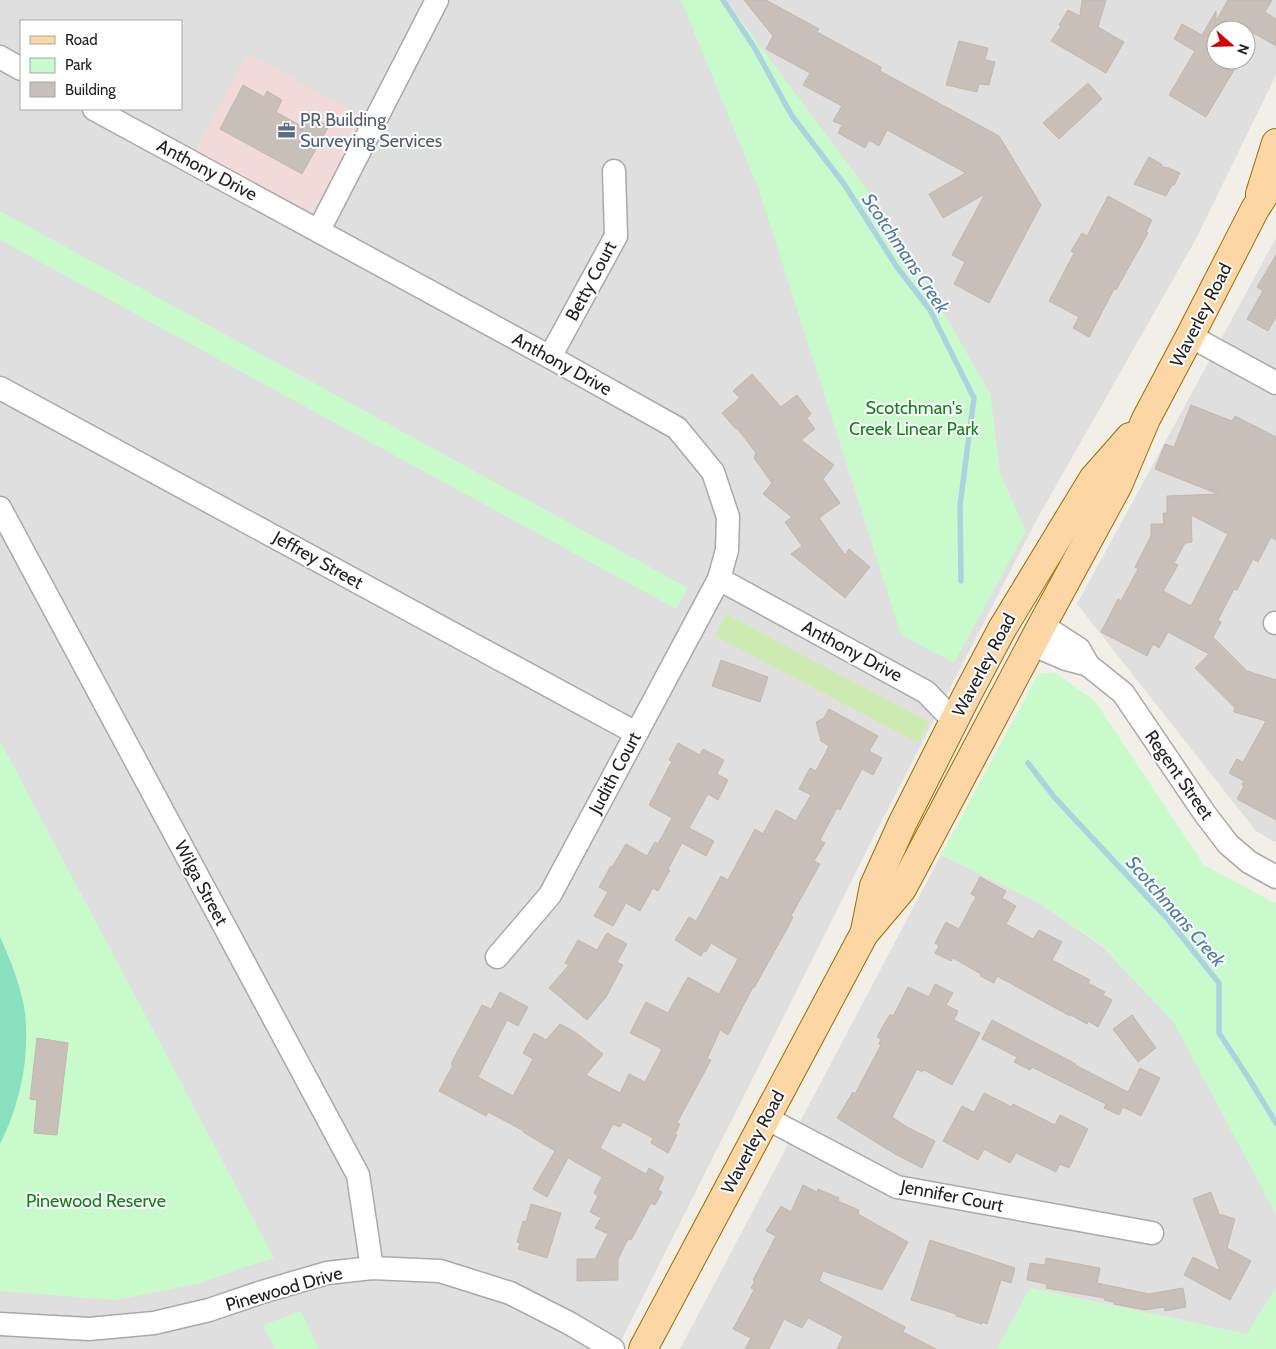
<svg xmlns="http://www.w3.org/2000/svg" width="1276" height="1349" viewBox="0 0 1276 1349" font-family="Cabin,sans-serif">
<rect width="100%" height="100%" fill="#f2efe9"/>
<g fill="#e0dfdf" fill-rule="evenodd">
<path d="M0 0H1276V75L1196 239 1036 521 870 844 617 1349H0ZM21 21H181V109H21ZM1216 30H1246V60H1216Z"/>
<polygon points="1276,238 1276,843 1256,831 1077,604"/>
<polygon points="941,855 1036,901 1102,946 1175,1023 1276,1214 1276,1288 1247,1334 1030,1288 999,1349 680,1349"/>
</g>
<polygon fill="#f2dad9" points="248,54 367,119 318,215 195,151"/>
<polygon fill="#cdebb0" points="726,614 929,722 918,743 715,636"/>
<g fill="#c8facc">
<polygon points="681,0 726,0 891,222 990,393 1000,473 1026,531 954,663 901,635 759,190"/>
<polygon points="0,211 688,588 676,609 0,240"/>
<polygon points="1054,672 1095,701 1204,865 1276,904 1276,1214 1174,1023 1102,945 1036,901 941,855 1038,674"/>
<polygon points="0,741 274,1258 242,1268 201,1283 115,1300 0,1291"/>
<polygon points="1030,1288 1247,1334 1276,1288 1276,1349 997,1349"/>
<polygon points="301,1311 319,1349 275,1349 263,1325"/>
</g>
<path fill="#88e0be" d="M0 937C11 961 21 987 25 1013 30 1058 20 1104 0 1144Z"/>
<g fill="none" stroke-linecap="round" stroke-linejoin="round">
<g stroke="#aad3df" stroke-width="5.5">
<polyline points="723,0 754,47 792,116 844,184 897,267 930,310 974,398 960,505 961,581"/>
<polyline points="1028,763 1055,798 1166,917 1219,983 1219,1033 1248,1077 1276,1123"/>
</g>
</g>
<g fill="#c7bfb8" stroke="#c4b6ab" fill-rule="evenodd">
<polygon points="744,0 766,0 819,29 817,32 881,67 880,71 999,136 1041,205 989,303 954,284 965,262 952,255 985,194 943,218 929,194 966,173 887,130 879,146 869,140 865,148 838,133 842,125 833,121 842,106 803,85 810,73 766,49 773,36"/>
<polygon points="1082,0 1106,0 1098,27 1124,42 1106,73 1051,41 1061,26 1059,25 1068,10 1080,16"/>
<polygon points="1228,0 1272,0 1265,12 1276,19 1276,46 1248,30 1216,30 1216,60 1240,60 1206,117 1169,95 1195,51 1174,39 1182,24 1202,35 1216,11 1216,21"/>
<polygon points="959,41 988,48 985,60 995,62 989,85 979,84 977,92 946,85"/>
<polygon points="1088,83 1102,99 1059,139 1043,123"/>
<polygon points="243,85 264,97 267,91 282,100 276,112 303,127 309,116 329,126 302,174 220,129"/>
<polygon points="1149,157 1161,164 1163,167 1169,168 1180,173 1174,185 1172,185 1166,196 1134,184"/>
<polygon points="1108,196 1152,220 1146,232 1148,233 1116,290 1114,289 1089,337 1073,328 1079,317 1049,301 1074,253 1071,251 1082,233 1087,236"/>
<polygon points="1276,255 1276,317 1268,331 1247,319 1263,291 1257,287"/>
<polygon points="752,374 781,407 797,395 811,414 807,418 815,429 801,440 834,465 823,479 840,503 819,518 845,555 849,549 870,567 845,598 791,554 802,546 785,522 792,517 763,494 772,483 754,458 756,453 737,428 736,429 722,413 740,398 733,391"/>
<path d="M1191 405 1232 421 1235 416 1276 437V540L1271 537 1258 562 1253 559 1237 590 1234 589 1218 620 1221 622 1213 637 1247 671 1276 680V820L1237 799 1244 786 1242 785 1244 781 1229 773 1237 759 1243 762 1266 721 1234 712 1235 708 1195 668 1209 654 1168 632 1159 648 1153 644 1147 656 1101 632 1118 599 1121 601 1138 569 1135 567 1151 536V524H1164L1163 513H1167V496L1218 494 1155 469 1165 444 1174 447ZM1191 515 1228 534 1191 606 1163 591 1178 565 1174 563 1185 543 1192 542Z"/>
<polygon points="721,660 768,677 760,702 712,686"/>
<polygon points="829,709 878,736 869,751 882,758 873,775 862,769 840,810 837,808 820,840 825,843 814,861 820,864 791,916 793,917 788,927 754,988 753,987 728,1035 720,1030 707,1059 711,1060 677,1123 680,1124 675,1134 677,1135 668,1153 651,1143 653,1138 623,1122 620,1127 613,1124 600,1148 646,1174 649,1168 664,1177 658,1190 662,1192 655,1205 651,1203 631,1240 628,1239 618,1259 618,1280 577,1281 577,1259 595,1259 608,1234 595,1228 601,1218 590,1212 598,1196 594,1193 602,1177 568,1158 547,1197 533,1189 555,1151 523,1132 524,1131 488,1112 486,1116 439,1091 453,1065 451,1064 482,1005 491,1009 500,992 528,1007 518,1026 507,1020 478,1077 513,1096 533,1059 523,1053 534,1033 546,1040 560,1024 575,1032 603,1054 586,1075 620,1093 629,1074 645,1082 662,1049 630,1033 646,1002 668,1013 688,977 719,994 738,959 711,943 706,952 704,951 701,956 675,940 689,917 696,921 721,876 728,880 755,829 763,834 776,810 796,821 811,795 799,789 810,768 816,771 829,746 821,741 816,722 824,718"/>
<polygon points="678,743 700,755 703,749 724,760 717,774 728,780 718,800 708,794 689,828 714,841 706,856 682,843 668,869 670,870 658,891 653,888 640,911 626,903 613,926 594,916 608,892 599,887 611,866 612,867 626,844 647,856 655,842 658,844 672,818 649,805 672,761 669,760"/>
<polygon points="980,877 1006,891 1002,898 1016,906 1006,924 1033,939 1039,930 1062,942 1052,960 1090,980 1088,983 1105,992 1103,995 1112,1000 1098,1027 1088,1021 1087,1024 1071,1015 1070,1016 997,976 994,983 980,976 981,974 953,958 951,961 935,953 939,946 935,943 946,922 959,929 976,897 971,894"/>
<polygon points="607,933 627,944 617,962 623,965 606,997 587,1020 549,988 569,965 565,963 578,940 597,950"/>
<polygon points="935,984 953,993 946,1005 958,1011 954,1020 980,1033 952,1085 924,1070 922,1072 917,1069 892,1117 907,1127 935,1141 922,1168 895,1154 837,1118 853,1092 855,1094 881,1045 879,1044 881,1039 877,1037 890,1014 893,1016 908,987 929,997"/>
<polygon points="1132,1015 1156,1048 1138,1062 1113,1029"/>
<polygon points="992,1020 1076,1064 1075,1065 1128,1092 1140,1068 1160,1078 1141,1116 1123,1107 1119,1115 1104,1108 1106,1104 1032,1067 1030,1070 1014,1062 1017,1057 982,1039"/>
<polygon points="37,1038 68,1043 57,1135 34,1133 37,1100 30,1099"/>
<polygon points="984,1093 1012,1107 1013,1104 1055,1125 1060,1115 1088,1129 1069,1168 1060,1164 1056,1172 1016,1153 1010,1163 984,1149 978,1160 943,1141 962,1106 974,1112"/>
<polygon points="803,1185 817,1192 818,1189 839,1198 838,1201 859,1210 858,1214 908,1242 882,1290 823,1271 819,1281 905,1327 903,1332 936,1349 837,1349 843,1336 808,1318 802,1328 784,1319 769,1349 745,1349 751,1338 733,1329 754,1290 751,1288 755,1281 753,1280 776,1236 766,1231 781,1206 791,1212"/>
<polygon points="1211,1192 1219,1214 1235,1219 1227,1248 1251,1261 1230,1300 1184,1275 1193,1257 1220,1271 1193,1199"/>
<polygon points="531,1204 561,1213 547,1258 518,1249 520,1243 517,1242 523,1221 526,1222"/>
<polygon points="930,1240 1015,1268 1011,1283 1001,1280 987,1324 982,1322 982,1324 956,1316 956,1314 911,1300"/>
<polygon points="1046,1258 1100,1268 1097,1283 1149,1294 1183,1288 1186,1307 1165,1311 1164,1307 1145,1310 1114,1304 1114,1302 1104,1300 1105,1298 1046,1288 1047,1284 1027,1280 1030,1263 1045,1265"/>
</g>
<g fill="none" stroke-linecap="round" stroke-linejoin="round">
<defs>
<g id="minor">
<polyline points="0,57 21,69"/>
<polyline points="94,109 550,357 677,428 713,472 728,517 727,550 719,579 926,692 954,721"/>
<polyline points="319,230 437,0"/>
<polyline points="1190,336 1276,383"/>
<polyline points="550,357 616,236 614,171"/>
<polyline points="0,388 636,733"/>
<polyline points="0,508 358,1175 372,1268"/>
<polyline points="1275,623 1276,623"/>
<polyline points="1042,625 1079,649 1088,665 1123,693 1205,814 1228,844 1249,862 1276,877"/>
<polyline points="1031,644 1066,659 1088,665"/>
<polyline points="497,957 550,895 719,579"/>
<polyline points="766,1118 897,1187 1152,1233"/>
<polyline points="0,1324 89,1329 154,1323 209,1310 262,1292 327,1273 372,1268 440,1271 510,1293 569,1323 613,1349"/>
</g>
<g id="major">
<polyline points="1260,194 1276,143"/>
<polyline points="865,931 874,886 902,824 967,695 1002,629 1093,479 1130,437"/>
<polyline points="643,1349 864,934 902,889 1042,625 1118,485 1146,419 1190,336 1255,209 1276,177"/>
</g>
</defs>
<use href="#minor" stroke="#a9a9a9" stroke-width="25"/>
<use href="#major" stroke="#a06b00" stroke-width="30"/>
<use href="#minor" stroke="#fff" stroke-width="22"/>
<use href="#major" stroke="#fcd6a4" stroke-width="28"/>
</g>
<defs>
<symbol id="office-bare" viewBox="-9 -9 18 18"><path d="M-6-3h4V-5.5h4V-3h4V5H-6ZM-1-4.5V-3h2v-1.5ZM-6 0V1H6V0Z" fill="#5c6f8a" stroke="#fff" stroke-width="2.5" paint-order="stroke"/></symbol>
</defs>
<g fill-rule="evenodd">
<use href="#office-bare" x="274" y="118" width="25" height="25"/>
</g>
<g text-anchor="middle" stroke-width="4" stroke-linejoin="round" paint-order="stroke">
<g font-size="18" fill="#4e5e75" stroke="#fff" text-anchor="start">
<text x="300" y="126">PR Building<tspan x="300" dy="21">Surveying Services</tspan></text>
</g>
<g font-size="18" fill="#222" stroke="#fff">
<text transform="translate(207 170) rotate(28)" y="6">Anthony Drive</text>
<text transform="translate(591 281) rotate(-62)" y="6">Betty Court</text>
<text transform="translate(1201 315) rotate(-63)" y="6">Waverley Road</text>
<text transform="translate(562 364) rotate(29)" y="6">Anthony Drive</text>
<text transform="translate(318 560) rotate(29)" y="6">Jeffrey Street</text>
<text transform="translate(852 651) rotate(28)" y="6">Anthony Drive</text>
<text transform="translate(984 665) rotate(-62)" y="6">Waverley Road</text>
<text transform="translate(615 773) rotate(-62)" y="6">Judith Court</text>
<text transform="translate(1179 775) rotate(55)" y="6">Regent Street</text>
<text transform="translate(201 883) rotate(62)" y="6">Wilga Street</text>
<text transform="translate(753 1142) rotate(-62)" y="6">Waverley Road</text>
<text transform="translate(952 1196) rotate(11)" y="6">Jennifer Court</text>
<text transform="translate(284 1289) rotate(-16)" y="6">Pinewood Drive</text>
</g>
<g font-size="18" fill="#0c8416" stroke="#fff">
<text x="914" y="414">Scotchman's<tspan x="914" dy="21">Creek Linear Park</tspan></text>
<text x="96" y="1207">Pinewood Reserve</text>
</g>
<g font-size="19" font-style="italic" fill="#4a7aab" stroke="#fff">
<text transform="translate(906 253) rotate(56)" y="7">Scotchmans Creek</text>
<text transform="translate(1176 911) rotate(49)" y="7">Scotchmans Creek</text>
</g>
</g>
<rect x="20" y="20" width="162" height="90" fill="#ffffff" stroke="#a7a7a7"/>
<rect x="30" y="36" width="25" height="8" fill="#fcd6a4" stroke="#a7a7a7"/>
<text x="65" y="45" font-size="15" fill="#222222">Road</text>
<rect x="30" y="58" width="25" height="15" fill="#c8facc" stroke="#a7a7a7"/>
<text x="65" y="70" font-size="15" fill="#222222">Park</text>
<rect x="30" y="82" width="25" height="15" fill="#c7bfb8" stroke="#a7a7a7"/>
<text x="65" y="95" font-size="15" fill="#222222">Building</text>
<g transform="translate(1231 45) rotate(110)"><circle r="24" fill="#ffffff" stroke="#a7a7a7"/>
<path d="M0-4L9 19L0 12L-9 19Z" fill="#d40000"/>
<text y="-8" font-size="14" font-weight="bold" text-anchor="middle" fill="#222222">N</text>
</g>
</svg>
